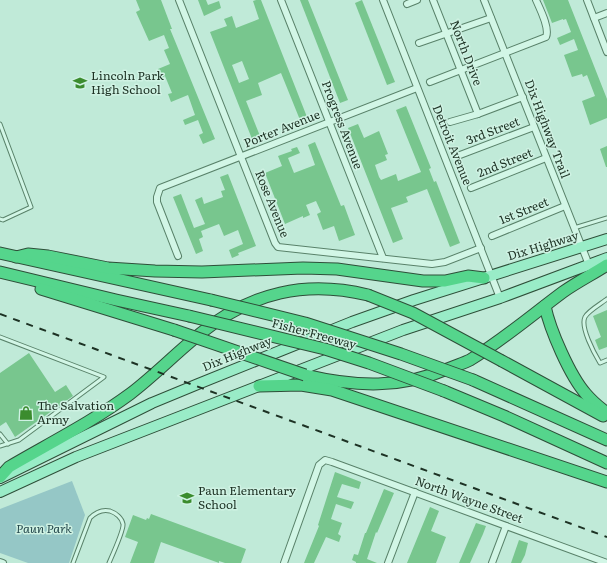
<svg xmlns="http://www.w3.org/2000/svg" width="607" height="563" viewBox="0 0 607 563" font-family="Literata,serif">
<rect width="100%" height="100%" fill="#c0ead8"/>
<polygon fill="#95c7c6" points="72,481 85,515 69,563 28,563 0,553 0,509"/>
<g fill="#78c68e" fill-rule="evenodd">
<polygon points="136,0 161,0 172,29 170,29 175,41 215,139 203,144 199,135 203,133 198,120 185,125 183,120 195,115 188,95 171,102 168,94 172,93 165,76 161,78 158,69 170,64 164,50 169,48 164,35 149,41 136,12 140,10"/>
<polygon points="198,0 206,0 208,5 219,1 221,8 204,16"/>
<path d="M256 0H261L307 117 300 120 281 73 258 83 262 95 246 101 260 136 252 139 210 32 227 26 224 19 232 16 236 28 259 19 253 1ZM242 61 249 79 239 83 232 65Z"/>
<polygon points="300,0 308,0 348,100 340,103"/>
<polygon points="362,0 395,82 387,85 355,3"/>
<polygon points="543,0 568,0 607,99 607,118 590,125 582,101 595,96 587,75 583,77 582,74 572,77 564,55 578,50 574,39 560,45 557,38 571,32 566,19 563,20 563,19 552,23"/>
<polygon points="406,106 431,168 429,169 434,182 436,181 460,243 450,247 427,189 406,197 408,202 391,208 403,239 393,243 348,128 358,124 364,138 379,131 388,154 385,155 387,160 375,165 379,177 381,180 396,174 398,181 421,172 396,110"/>
<polygon points="315,142 341,206 344,205 355,235 339,241 334,226 323,230 317,214 321,212 316,201 306,205 310,215 303,218 303,216 285,224 265,173 282,166 278,156 292,151 291,149 297,147 300,153 288,158 294,173 315,165 308,145"/>
<polygon points="607,146 607,167 606,167 600,149"/>
<polygon points="228,174 256,246 238,253 239,255 232,258 229,250 243,244 238,230 224,236 219,224 201,231 203,237 199,239 203,251 196,254 173,197 181,194 194,228 205,224 195,200 202,197 204,204 223,197 221,191 225,190 220,177"/>
<polygon points="607,310 607,347 599,350 595,340 601,337 593,316"/>
<polygon points="29,353 55,392 66,385 73,396 15,437 6,422 0,426 0,373"/>
<polygon points="335,472 361,482 359,489 342,484 337,497 354,502 351,509 336,504 331,519 342,523 338,534 341,536 339,542 326,537 314,563 304,563 319,526 318,525"/>
<polygon points="384,489 394,493 377,533 376,532 367,559 377,563 356,563 356,562 352,560 354,554 358,555 365,533 366,533"/>
<polygon points="430,507 439,511 431,531 446,537 436,563 407,563"/>
<polygon points="151,514 246,549 241,563 225,563 219,561 219,563 161,542 154,563 130,563 138,542 125,537 133,515 146,520 147,518 149,519"/>
<polygon points="476,523 486,526 483,534 470,563 459,563"/>
<polygon points="519,540 528,543 525,555 521,563 511,563"/>
</g>
<g fill="none" stroke-linecap="round" stroke-linejoin="round">
<defs>
<g id="service">
<polyline points="0,124 31,207 3,220 0,219"/>
<polyline points="574,228 607,218"/>
<path d="M607 299C602 303 588 311 585 317 580 327 594 353 600 363L607 360"/>
<polyline points="0,337 104,377 19,440 0,446"/>
<polyline points="0,434 8,444"/>
<path d="M73 563 90 518C95 513 102 509 110 511 116 513 122 518 123 524 124 530 112 556 109 563"/>
</g>
<g id="minor">
<polyline points="179,0 275,243 278,247 432,264 445,262 481,248"/>
<polyline points="281,0 383,258"/>
<polyline points="383,0 500,298"/>
<polyline points="433,0 478,114"/>
<polyline points="484,0 589,265"/>
<polyline points="587,0 607,52"/>
<polyline points="407,4 417,0"/>
<polyline points="594,18 607,13"/>
<polyline points="419,43 491,18"/>
<path d="M430 82 546 37C550 28 540 9 536 0"/>
<polyline points="450,122 478,114 523,97"/>
<polyline points="460,155 534,127"/>
<polyline points="471,188 546,158"/>
<polyline points="492,236 565,206"/>
<polyline points="178,256 157,202 157,197 160,188 417,88"/>
<polyline points="0,562 3,563"/>
<polyline points="284,563 319,465 325,460 332,462 607,563"/>
<polyline points="388,563 415,492"/>
<polyline points="492,563 506,526"/>
</g>
<g id="primary">
<polyline points="0,478 152,403 198,384 352,322 414,300 607,239"/>
<polyline points="0,492 76,457 403,330 500,298 607,258"/>
</g>
<g id="motorway">
<polyline points="0,253 211,300"/>
<polyline points="16,257 28,254 48,256 108,268 155,271 202,272 303,268 337,269 423,281 445,281 468,276 484,278"/>
<polyline points="0,272 116,300 189,316"/>
<polyline points="41,289 174,330"/>
<path d="M545 306C550 330 570 376 586 394 592 401 599 407 607 413"/>
<polyline points="502,361 603,416"/>
<path d="M305 375C356 387 401 389 450 368 457 365 464 363 470 360 503 340 532 315 563 292 577 282 593 274 607 265"/>
<polyline points="473,380 607,440"/>
<polyline points="259,386 301,385 332,390 607,482"/>
<polyline points="444,391 504,416 607,463"/>
<path d="M0 477 9 467C50 443 92 422 130 394 155 375 177 352 201 333 252 292 306 280 368 295"/>
</g>
</defs>
<use href="#service" stroke="#59826a" stroke-width="5"/>
<use href="#minor" stroke="#59826a" stroke-width="8"/>
<use href="#primary" stroke="#2e4f39" stroke-width="12"/>
<use href="#motorway" stroke="#2e4f39" stroke-width="13"/>
<use href="#service" stroke="#d2f6e6" stroke-width="3"/>
<use href="#minor" stroke="#d2f6e6" stroke-width="6"/>
<use href="#primary" stroke="#99ecc7" stroke-width="10"/>
<use href="#motorway" stroke="#55d58c" stroke-width="11"/>
<polyline stroke="#1d3224" stroke-width="2" stroke-dasharray="7 7" stroke-linecap="butt" points="0,314 607,537"/>
<defs>
<g id="motorway-bridge">
<polyline points="368,295 413,313 502,361"/>
<polyline points="211,300 305,323 401,354 473,380"/>
<polyline points="189,316 325,349 369,363 444,391"/>
<polyline points="174,330 305,375"/>
</g>
</defs>
<use href="#motorway-bridge" stroke="#2e4f39" stroke-width="13" stroke-linecap="butt"/>
<use href="#motorway-bridge" stroke="#55d58c" stroke-width="11"/>
</g>
<defs>
<symbol id="school-bare" viewBox="-9 -9 18 18"><path d="M0-5L7-2L0 1L-7-2ZM-4 1L0 2.5L4 1V4Q0 6-4 4Z" fill="#3b8c2e" stroke="#cff2e3" stroke-width="2.5" paint-order="stroke"/></symbol>
<symbol id="shop-bare" viewBox="-9 -9 18 18"><path d="M-5-2.5h2.3a2.7 3.5 0 0 1 5.4 0H5L5.5 6h-11ZM-1.5-2.5h3a1.5 2.3 0 0 0-3 0Z" fill="#3b8c2e" stroke="#cff2e3" stroke-width="2.5" paint-order="stroke"/></symbol>
</defs>
<g fill-rule="evenodd">
<use href="#school-bare" x="70" y="73" width="20" height="20"/>
<use href="#shop-bare" x="16" y="403" width="20" height="20"/>
<use href="#school-bare" x="177" y="488" width="20" height="20"/>
</g>
<g text-anchor="middle" stroke-width="3" stroke-linejoin="round" paint-order="stroke">
<g font-size="12" fill="#1d3224" stroke="#cff2e3">
<text transform="translate(466 53) rotate(69)" y="4">North Drive</text>
<text transform="translate(342 125) rotate(69)" y="4">Progress Avenue</text>
<text transform="translate(282 129) rotate(-22)" y="4">Porter Avenue</text>
<text transform="translate(547 129) rotate(69)" y="4">Dix Highway Trail</text>
<text transform="translate(493 131) rotate(-21)" y="4">3rd Street</text>
<text transform="translate(452 145) rotate(68)" y="4">Detroit Avenue</text>
<text transform="translate(505 163) rotate(-22)" y="4">2nd Street</text>
<text transform="translate(272 204) rotate(68)" y="4">Rose Avenue</text>
<text transform="translate(524 211) rotate(-22)" y="4">1st Street</text>
<text transform="translate(543 246) rotate(-17)" y="4">Dix Highway</text>
<text transform="translate(314 334) rotate(15)" y="4">Fisher Freeway</text>
<text transform="translate(237 354) rotate(-22)" y="4">Dix Highway</text>
<text transform="translate(469 500) rotate(20)" y="4">North Wayne Street</text>
</g>
<g font-size="12" fill="#1d3224" stroke="#cff2e3" text-anchor="start">
<text x="91" y="80">Lincoln Park<tspan x="91" dy="14">High School</tspan></text>
<text x="37" y="410">The Salvation<tspan x="37" dy="14">Army</tspan></text>
<text x="198" y="495">Paun Elementary<tspan x="198" dy="14">School</tspan></text>
</g>
<g font-size="12" font-style="italic" fill="#25484d" stroke="#cff2e3">
<text x="44" y="533">Paun Park</text>
</g>
</g>
</svg>
